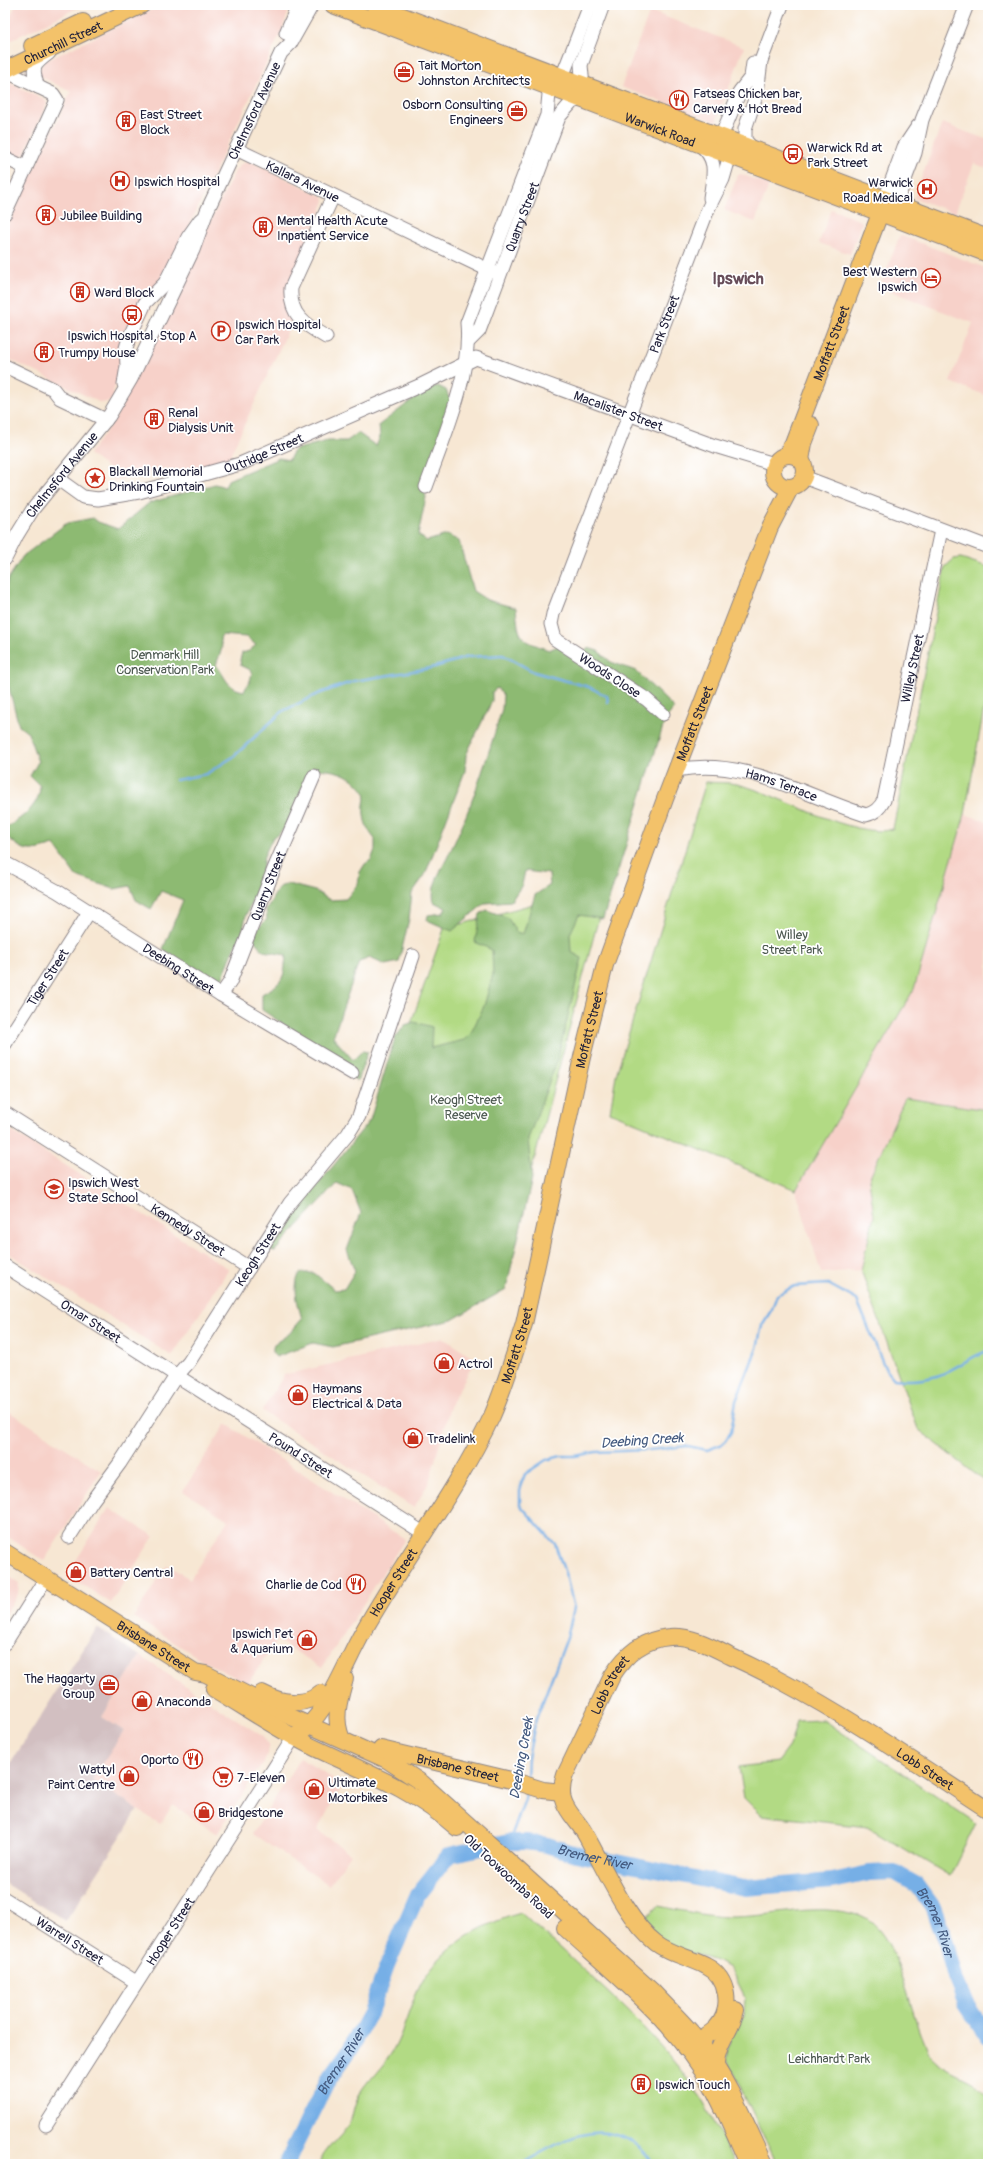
<svg xmlns="http://www.w3.org/2000/svg" width="993" height="2169" viewBox="0 0 993 2169" font-family="Pangolin,sans-serif">
<rect width="100%" height="100%" fill="#fff"/>
<filter id="ink" filterUnits="userSpaceOnUse"><feTurbulence type="fractalNoise" baseFrequency=".025" numOctaves="2"/><feDisplacementMap in="SourceGraphic" scale="8" xChannelSelector="R" yChannelSelector="G"/><feConvolveMatrix kernelMatrix="1 2 1 2 8 2 1 2 1" color-interpolation-filters="sRGB"/></filter>
<filter id="wash" filterUnits="userSpaceOnUse"><feTurbulence type="fractalNoise" baseFrequency=".012" numOctaves="4" result="noise"/><feDisplacementMap in="SourceGraphic" scale="16" xChannelSelector="R" yChannelSelector="G"/><feGaussianBlur stdDeviation="0.9" result="paint"/><feColorMatrix in="noise" values="0 0 0 0 0 0 0 0 0 0 0 0 0 0 0 0 0 1.4 0 .05"/><feComposite in="paint" operator="in"/></filter>
<g filter="url(#wash)">
<rect width="100%" height="100%" fill="#f7e7d3"/>
<g fill="#f7d1c9">
<polygon points="16,5 83,5 5,43 5,27"/>
<polygon points="161,5 291,5 281,32 119,374 113,392 114,396 111,401 101,403 5,357 5,231 71,92 40,76 38,74 44,62"/>
<polygon points="650,11 744,47 716,122 621,87"/>
<polygon points="5,80 44,99 47,103 24,154 20,156 5,150"/>
<polygon points="942,123 988,140 988,169 974,163 955,213 914,198"/>
<polygon points="249,161 322,196 325,201 285,298 286,306 292,322 227,462 171,478 168,469 113,481 110,470 89,454 116,417 235,171 241,164"/>
<polygon points="741,174 769,185 755,222 724,210 738,175"/>
<polygon points="831,209 861,221 862,223 850,254 819,243"/>
<polygon points="900,235 988,269 988,396 950,382 973,323 880,287"/>
<polygon points="965,814 988,822 988,1110 905,1098 869,1179 874,1216 861,1270 821,1273 796,1190 913,989"/>
<polygon points="5,1127 229,1269 172,1356 5,1251"/>
<polygon points="443,1338 476,1359 451,1403 429,1482 414,1508 262,1411 284,1375"/>
<polygon points="5,1409 101,1471 44,1561 5,1535"/>
<polygon points="226,1424 405,1539 322,1668 277,1640 249,1682 238,1679 202,1660 134,1617 167,1565 190,1579 228,1520 183,1491"/>
<polygon points="109,1508 154,1536 111,1603 67,1575"/>
<polygon points="5,1574 19,1583 18,1594 5,1614"/>
<polygon points="140,1656 262,1736 269,1746 268,1754 217,1834 173,1805 160,1824 91,1780 124,1731 102,1717"/>
<polygon points="300,1758 343,1785 317,1830 351,1854 329,1885 253,1834"/>
</g>
<polygon fill="#d2bfc1" points="97,1628 140,1656 102,1717 124,1731 92,1780 138,1810 66,1921 5,1883 5,1772"/>
<g fill="#b2da84" stroke="#6a7e60">
<path d="M961 558 988 567V686L965 814 914 989 796 1190 610 1112 616 1075 706 782C716 783 727 782 737 784 777 793 856 841 893 829L945 567 954 559Z"/>
<polygon points="608,883 499,1292 378,1117 444,929"/>
<polygon points="905,1098 988,1110 988,1484 918,1429 861,1270 874,1216 869,1179"/>
<polygon points="823,1720 976,1823 950,1876 868,1827 761,1815 744,1798 739,1767 778,1762 790,1746 797,1721"/>
<path d="M658 1906C681 1910 704 1916 727 1917 770 1918 817 1901 860 1916 898 1930 908 2006 923 2040 925 2045 927 2052 930 2056 946 2074 972 2077 988 2094V2164H777L727 2060 732 2036 744 2016 745 1997 736 1979 729 1968 719 1962 674 1948 656 1935 643 1920Z"/>
<path d="M521 1913C577 1965 644 2020 689 2081 708 2107 721 2136 735 2164H318C326 2149 337 2139 348 2126 353 2119 353 2108 357 2100 365 2082 384 2067 394 2049 404 2030 409 2009 418 1990 436 1950 480 1924 521 1913Z"/>
</g>
<path fill="#8dba72" stroke="#586e56" fill-rule="evenodd" d="M438 386 446 390 452 405 423 486 426 497 418 535 427 541 447 535 459 541 473 591 487 600 516 608C519 640 519 639 549 650L560 645 584 653 588 648 598 651 611 662 636 671 674 708 665 720 603 919 579 915 570 934 571 952 582 958 557 1061 528 1139 532 1179 506 1289 452 1320 333 1347 313 1343 276 1357 272 1353 274 1344 289 1334 302 1319C298 1305 292 1286 300 1273H314L335 1290 344 1289 355 1271 347 1250 361 1213 352 1190 337 1183 275 1251 270 1250 272 1242 370 1120 395 1038 405 1025 414 1022 432 1027 431 1048 464 1040 471 1033 484 1006 493 974 492 950 475 942 480 914 487 910 508 918 516 932 523 934 535 895 550 885 549 874 525 871 522 885 511 901 485 903 452 931 427 920 428 915 443 913 446 908 434 902C430 886 441 871 448 856 471 810 487 759 502 709L503 695 497 688 492 692V701L466 755 465 771 425 875 412 893 409 919 399 962 385 965 370 958 359 962 333 1037 353 1060 362 1051 368 1052 357 1081 352 1077 353 1070 262 1010V994C284 982 284 979 286 955L263 951 254 940 257 929 267 919 266 910 279 887 288 884 315 891 330 900 346 899 358 884 360 872 365 864 371 860 375 850V839C364 827 361 811 366 795 353 774 338 770 315 769 296 784 294 831 273 837L264 856 261 880 246 915 242 936 235 947 222 979 173 959 163 949 183 900 161 891 151 909 136 900 130 886 114 889 76 876 54 845C28 853 25 853 5 835V829C20 818 40 807 40 786L30 776 38 762 28 733 19 726 5 673V592L8 579 23 556 67 523 93 518 98 522 118 529 149 503 215 484 225 487 228 480 279 458 289 460 294 450 327 441H347L358 433 376 446 380 437 379 425 428 388ZM222 635 246 637 256 645 249 651 242 653 240 660 241 666 249 669 252 673 250 681 244 691C226 688 226 677 216 665L222 648 220 638Z"/>
<g fill="none" stroke-linecap="round" stroke-linejoin="round">
<g stroke="#76afe6" stroke-width="2.5">
<polyline points="176,780 206,774 233,757 283,711 318,694 354,681 431,668 468,657 503,655 534,672 589,687 607,696 608,702"/>
<path d="M527 1778 528 1757 536 1719 567 1638 574 1608 567 1579 555 1544 520 1505V1487L525 1474 546 1460 561 1456H575L596 1452 649 1450 688 1446 707 1450 723 1444 731 1432 736 1401 757 1348 762 1325 772 1309 777 1295 795 1286 828 1284 857 1300 885 1368 894 1379C909 1381 923 1380 937 1376 955 1370 970 1356 988 1351"/>
<polyline points="509,1842 525,1799 526,1791"/>
<path d="M521 2164C554 2146 589 2120 626 2139 638 2145 647 2153 653 2164"/>
</g>
<path stroke="#76afe6" stroke-width="16" id="s1" d="M286 2164 327 2082 349 2051 370 2013 387 1966 418 1894 449 1855 509 1842H526L547 1845 576 1854 745 1888 832 1881 869 1873 894 1872 917 1885 933 1907 944 1936 955 1977 966 2004 988 2037"/>
</g>
</g>
<g filter="url(#ink)">
<g fill="none" stroke-linecap="round" stroke-linejoin="round">
<defs>
<g id="minor">
<polyline points="286,33 298,5"/>
<polyline points="5,71 53,94 57,100 5,213"/>
<polyline points="565,86 562,77 590,5"/>
<polyline points="583,86 581,65 603,5"/>
<path d="M38 87C31 67 33 65 49 53"/>
<polyline points="721,137 740,91 751,77 753,63"/>
<path d="M700 145C719 160 713 176 710 198"/>
<polyline points="752,148 745,140 745,129 757,93 761,61 782,5"/>
<path id="s2" d="M236 149 499 275"/>
<polyline points="5,158 26,168"/>
<polyline points="885,199 904,147 918,126"/>
<polyline points="896,203 915,153 922,120 967,5"/>
<path d="M326 337C305 325 289 315 291 288L333 196"/>
<path id="s3" d="M469 341 479 331 559 117 572 102 581 99"/>
<polyline points="5,366 53,389 60,398 106,420"/>
<polyline points="124,384 127,366 126,348 129,338 145,303 165,283 188,237 200,220"/>
<polyline points="804,477 988,547"/>
<path id="s4" d="M58 479 83 497 98 499 139 492 240 464 419 386 476 358 715 446 774 464"/>
<path d="M426 487C443 439 472 374 467 323L547 115 549 94 547 86"/>
<path id="s5" d="M5 559 17 535 33 509 109 416 131 379 193 250 207 211 281 53 290 44 312 5"/>
<path id="s6" d="M663 714 646 699 555 639 551 624 553 614 708 209 723 179 730 155"/>
<path id="s7" d="M677 770C743 756 804 796 866 815 875 813 880 808 884 800L941 530"/>
<path id="s8" d="M5 863 57 891 221 995 352 1073"/>
<path id="s9" d="M221 995 230 982 274 869 314 776"/>
<path id="s10" d="M5 1044 89 912"/>
<path id="s11" d="M5 1113 249 1268"/>
<path id="s12" d="M5 1266 425 1534"/>
<path id="s13" d="M69 1537 92 1501 120 1463 174 1379 189 1362 290 1203 348 1134 359 1116 413 956"/>
<polyline points="5,1643 46,1578"/>
<path id="s14" d="M5 1899 136 1982"/>
<path id="s15" d="M46 2125 294 1737"/>
</g>
<g id="major">
<path id="s16" d="M333 5 988 254"/>
<polyline points="374,5 988,238"/>
<polyline points="32,46 83,22"/>
<path id="s17" d="M5 70 142 5"/>
<circle cx="789" cy="471" r="16"/>
<path id="s18" d="M786 455 793 443 884 203"/>
<polyline points="801,460 804,443 811,425"/>
<path id="s19" d="M5 1552 195 1672 206 1674 289 1716 387 1760 422 1783 652 1991C667 2007 684 2023 698 2040 727 2078 745 2121 765 2164"/>
<path d="M214 1689C248 1709 281 1732 317 1749 366 1772 415 1791 457 1828"/>
<path d="M262 1693C279 1702 305 1708 320 1693"/>
<path id="s20" d="M294 1737C328 1716 344 1665 363 1632 404 1559 456 1492 492 1416 505 1386 514 1355 524 1324L582 1057 605 965 665 799 770 527 791 487"/>
<path d="M342 1739C333 1719 339 1700 345 1679"/>
<path id="s21" d="M381 1749 511 1780 543 1790 562 1792"/>
<path d="M565 1928C617 1976 677 2023 712 2086 725 2111 737 2138 748 2164"/>
<path id="s22" d="M685 2048C695 2042 708 2036 716 2028 733 2010 729 1977 706 1966 689 1957 672 1955 656 1943 625 1919 604 1866 584 1832 578 1822 568 1813 564 1802 560 1793 562 1784 565 1775L612 1676C626 1654 643 1639 670 1637 690 1635 712 1647 730 1656 821 1697 904 1755 988 1810"/>
<path d="M716 2066C715 2046 732 2029 736 2010"/>
</g>
</defs>
<use href="#minor" stroke="#8c8487" stroke-width="15"/>
<use href="#major" stroke="#8c8487" stroke-width="18"/>
<use href="#minor" stroke="#fff" stroke-width="13"/>
<use href="#major" stroke="#f3c26a" stroke-width="16"/>
</g>
</g>
<defs>
<symbol id="office-ring" viewBox="-11 -11 22 22"><circle r="9.5" fill="#fff" stroke="#c8321e" stroke-width="1.5"/><path d="M-6-3h4V-5.5h4V-3h4V5H-6ZM-1-4.5V-3h2v-1.5ZM-6 0V1H6V0Z" fill="#c8321e"/></symbol>
<symbol id="restaurant-ring" viewBox="-11 -11 22 22"><circle r="9.5" fill="#fff" stroke="#c8321e" stroke-width="1.5"/><path d="M-5-6h1v4h1v-4h1v4h1v-4h1v5L-1.5 .5V6h-2V.5L-5-1ZM5-6V6H3V1.5H1.5Q1.5-4 5-6Z" fill="#c8321e"/></symbol>
<symbol id="building-ring" viewBox="-11 -11 22 22"><circle r="9.5" fill="#fff" stroke="#c8321e" stroke-width="1.5"/><path d="M-4-6H4V6H1V3H-1V6H-4ZM-2.5-4.3h1.7v1.8h-1.7ZM.8-4.3h1.7v1.8H.8ZM-2.5-1h1.7V.8h-1.7ZM.8-1h1.7V.8H.8Z" fill="#c8321e"/></symbol>
<symbol id="bus-ring" viewBox="-11 -11 22 22"><circle r="9.5" fill="#fff" stroke="#c8321e" stroke-width="1.5"/><path d="M-5-6H5V4H4V6H2V4H-2V6H-4V4H-5ZM-3.5-4V0h7V-4ZM-3.5 1.2v1.5H-2V1.2ZM2 1.2v1.5H3.5V1.2Z" fill="#c8321e"/></symbol>
<symbol id="hospital-ring" viewBox="-11 -11 22 22"><circle r="9.5" fill="#fff" stroke="#c8321e" stroke-width="1.5"/><path d="M-5-5h3v3.5h4V-5h3V5h-3V1.5h-4V5h-3Z" fill="#c8321e"/></symbol>
<symbol id="hotel-ring" viewBox="-11 -11 22 22"><circle r="9.5" fill="#fff" stroke="#c8321e" stroke-width="1.5"/><path d="M-6-4.5h1.5V1H6V5H4.5V3h-9V5H-6ZM-4 0a1.8 1.8 0 1 1 3.6 0ZM.5 0V-2.5h3Q6-2.5 6 0Z" fill="#c8321e"/></symbol>
<symbol id="parking-ring" viewBox="-11 -11 22 22"><circle r="9.5" fill="#fff" stroke="#c8321e" stroke-width="1.5"/><path d="M-3.5-5.5H1a3.5 3.5 0 0 1 0 7H-1V5.5H-3.5ZM-1-3.4V-.6H.8a1.4 1.4 0 0 0 0-2.8Z" fill="#c8321e"/></symbol>
<symbol id="sight-ring" viewBox="-11 -11 22 22"><circle r="9.5" fill="#fff" stroke="#c8321e" stroke-width="1.5"/><path d="M0-6L1.8-2.2L6-1.7L2.9 1.2L3.7 5.4L0 3.3L-3.7 5.4L-2.9 1.2L-6-1.7L-1.8-2.2Z" fill="#c8321e"/></symbol>
<symbol id="school-ring" viewBox="-11 -11 22 22"><circle r="9.5" fill="#fff" stroke="#c8321e" stroke-width="1.5"/><path d="M0-5L7-2L0 1L-7-2ZM-4 1L0 2.5L4 1V4Q0 6-4 4Z" fill="#c8321e"/></symbol>
<symbol id="shop-ring" viewBox="-11 -11 22 22"><circle r="9.5" fill="#fff" stroke="#c8321e" stroke-width="1.5"/><path d="M-5-2.5h2.3a2.7 3.5 0 0 1 5.4 0H5L5.5 6h-11ZM-1.5-2.5h3a1.5 2.3 0 0 0-3 0Z" fill="#c8321e"/></symbol>
<symbol id="supermarket-ring" viewBox="-11 -11 22 22"><circle r="9.5" fill="#fff" stroke="#c8321e" stroke-width="1.5"/><path d="M-6-5.5h2.5l.6 2H6L4.5 2H-2.5L-4.4-4H-6ZM-1.5 3.2a1.3 1.3 0 1 0 .1 0ZM3 3.2a1.3 1.3 0 1 0 .1 0Z" fill="#c8321e"/></symbol>
</defs>
<g fill-rule="evenodd">
<use href="#office-ring" x="393" y="61" width="22" height="22"/>
<use href="#restaurant-ring" x="668" y="89" width="22" height="22"/>
<use href="#office-ring" x="506" y="100" width="22" height="22"/>
<use href="#building-ring" x="115" y="110" width="22" height="22"/>
<use href="#bus-ring" x="782" y="143" width="22" height="22"/>
<use href="#hospital-ring" x="109" y="170" width="22" height="22"/>
<use href="#hospital-ring" x="916" y="178" width="22" height="22"/>
<use href="#building-ring" x="35" y="204" width="22" height="22"/>
<use href="#building-ring" x="252" y="216" width="22" height="22"/>
<use href="#hotel-ring" x="920" y="267" width="22" height="22"/>
<use href="#building-ring" x="69" y="281" width="22" height="22"/>
<use href="#bus-ring" x="121" y="304" width="22" height="22"/>
<use href="#parking-ring" x="210" y="320" width="22" height="22"/>
<use href="#building-ring" x="33" y="341" width="22" height="22"/>
<use href="#building-ring" x="143" y="408" width="22" height="22"/>
<use href="#sight-ring" x="84" y="467" width="22" height="22"/>
<use href="#school-ring" x="43" y="1178" width="22" height="22"/>
<use href="#shop-ring" x="433" y="1352" width="22" height="22"/>
<use href="#shop-ring" x="287" y="1384" width="22" height="22"/>
<use href="#shop-ring" x="402" y="1427" width="22" height="22"/>
<use href="#shop-ring" x="65" y="1561" width="22" height="22"/>
<use href="#restaurant-ring" x="345" y="1573" width="22" height="22"/>
<use href="#shop-ring" x="296" y="1629" width="22" height="22"/>
<use href="#office-ring" x="98" y="1674" width="22" height="22"/>
<use href="#shop-ring" x="131" y="1690" width="22" height="22"/>
<use href="#restaurant-ring" x="182" y="1748" width="22" height="22"/>
<use href="#shop-ring" x="118" y="1765" width="22" height="22"/>
<use href="#supermarket-ring" x="212" y="1766" width="22" height="22"/>
<use href="#shop-ring" x="303" y="1778" width="22" height="22"/>
<use href="#shop-ring" x="193" y="1801" width="22" height="22"/>
<use href="#building-ring" x="630" y="2073" width="22" height="22"/>
</g>
<g text-anchor="middle" stroke-width="3.5" stroke-linejoin="round" paint-order="stroke">
<g font-size="13" fill="#22223b" stroke="#fff">
<text dy="5" stroke="none"><textPath href="#s17" startOffset="64">Churchill Street</textPath></text>
<text dy="5" stroke="none"><textPath href="#s5" startOffset="516">Chelmsford Avenue</textPath></text>
<text dy="5" stroke="none"><textPath href="#s16" startOffset="350">Warwick Road</textPath></text>
<text dy="5" stroke="none"><textPath href="#s2" startOffset="74">Kallara Avenue</textPath></text>
<text dy="5" stroke="none"><textPath href="#s3" startOffset="136">Quarry Street</textPath></text>
<text dy="5" stroke="none"><textPath href="#s6" startOffset="468">Park Street</textPath></text>
<text dy="5" stroke="none"><textPath href="#s18" startOffset="121">Moffatt Street</textPath></text>
<text dy="5" stroke="none"><textPath href="#s4" startOffset="603">Macalister Street</textPath></text>
<text dy="5" stroke="none"><textPath href="#s4" startOffset="218">Outridge Street</textPath></text>
<text dy="5" stroke="none"><textPath href="#s5" startOffset="102">Chelmsford Avenue</textPath></text>
<text dy="5" stroke="none"><textPath href="#s7" startOffset="356">Willey Street</textPath></text>
<text transform="translate(610 675) rotate(33)" y="5">Woods Close</text>
<text dy="5" stroke="none"><textPath href="#s20" startOffset="1102">Moffatt Street</textPath></text>
<text dy="5" stroke="none"><textPath href="#s7" startOffset="107">Hams Terrace</textPath></text>
<text dy="5" stroke="none"><textPath href="#s9" startOffset="119">Quarry Street</textPath></text>
<text dy="5" stroke="none"><textPath href="#s8" startOffset="203">Deebing Street</textPath></text>
<text dy="5" stroke="none"><textPath href="#s10" startOffset="79">Tiger Street</textPath></text>
<text dy="5" stroke="none"><textPath href="#s20" startOffset="778">Moffatt Street</textPath></text>
<text dy="5" stroke="none"><textPath href="#s11" startOffset="217">Kennedy Street</textPath></text>
<text dy="5" stroke="none"><textPath href="#s13" startOffset="340">Keogh Street</textPath></text>
<text dy="5" stroke="none"><textPath href="#s12" startOffset="102">Omar Street</textPath></text>
<text dy="5" stroke="none"><textPath href="#s20" startOffset="454">Moffatt Street</textPath></text>
<text dy="5" stroke="none"><textPath href="#s12" startOffset="351">Pound Street</textPath></text>
<text dy="5" stroke="none"><textPath href="#s20" startOffset="185">Hooper Street</textPath></text>
<text dy="5" stroke="none"><textPath href="#s19" startOffset="176">Brisbane Street</textPath></text>
<text dy="5" stroke="none"><textPath href="#s22" startOffset="462">Lobb Street</textPath></text>
<text dy="5" stroke="none"><textPath href="#s21" startOffset="79">Brisbane Street</textPath></text>
<text dy="5" stroke="none"><textPath href="#s22" startOffset="833">Lobb Street</textPath></text>
<text transform="translate(509 1876) rotate(43)" y="5">Old Toowoomba Road</text>
<text dy="5" stroke="none"><textPath href="#s15" startOffset="230">Hooper Street</textPath></text>
<text dy="5" stroke="none"><textPath href="#s14" startOffset="77">Warrell Street</textPath></text>
</g>
<g font-size="13" fill="#22223b" stroke="#fff" text-anchor="start">
<text x="418" y="70">Tait Morton<tspan x="418" dy="15">Johnston Architects</tspan></text>
<text x="693" y="98">Fatseas Chicken bar,<tspan x="693" dy="15">Carvery &amp; Hot Bread</tspan></text>
<text x="503" y="109" text-anchor="end">Osborn Consulting<tspan x="503" dy="15">Engineers</tspan></text>
<text x="140" y="119">East Street<tspan x="140" dy="15">Block</tspan></text>
<text x="807" y="152">Warwick Rd at<tspan x="807" dy="15">Park Street</tspan></text>
<text x="134" y="186">Ipswich Hospital</text>
<text x="913" y="187" text-anchor="end">Warwick<tspan x="913" dy="15">Road Medical</tspan></text>
<text x="60" y="220">Jubilee Building</text>
<text x="277" y="225">Mental Health Acute<tspan x="277" dy="15">Inpatient Service</tspan></text>
<text x="917" y="276" text-anchor="end">Best Western<tspan x="917" dy="15">Ipswich</tspan></text>
<text x="94" y="297">Ward Block</text>
<text x="235" y="329">Ipswich Hospital<tspan x="235" dy="15">Car Park</tspan></text>
<text x="132" y="340" text-anchor="middle">Ipswich Hospital, Stop A</text>
<text x="58" y="357">Trumpy House</text>
<text x="168" y="417">Renal<tspan x="168" dy="15">Dialysis Unit</tspan></text>
<text x="109" y="476">Blackall Memorial<tspan x="109" dy="15">Drinking Fountain</tspan></text>
<text x="68" y="1187">Ipswich West<tspan x="68" dy="15">State School</tspan></text>
<text x="458" y="1368">Actrol</text>
<text x="312" y="1393">Haymans<tspan x="312" dy="15">Electrical &amp; Data</tspan></text>
<text x="427" y="1443">Tradelink</text>
<text x="90" y="1577">Battery Central</text>
<text x="342" y="1589" text-anchor="end">Charlie de Cod</text>
<text x="293" y="1638" text-anchor="end">Ipswich Pet<tspan x="293" dy="15">&amp; Aquarium</tspan></text>
<text x="95" y="1683" text-anchor="end">The Haggarty<tspan x="95" dy="15">Group</tspan></text>
<text x="156" y="1706">Anaconda</text>
<text x="179" y="1764" text-anchor="end">Oporto</text>
<text x="115" y="1774" text-anchor="end">Wattyl<tspan x="115" dy="15">Paint Centre</tspan></text>
<text x="237" y="1782">7-Eleven</text>
<text x="328" y="1787">Ultimate<tspan x="328" dy="15">Motorbikes</tspan></text>
<text x="218" y="1817">Bridgestone</text>
<text x="655" y="2089">Ipswich Touch</text>
</g>
<g font-size="13" fill="#4d5951" stroke="#fff">
<text x="165" y="659">Denmark Hill<tspan x="165" dy="15">Conservation Park</tspan></text>
<text x="792" y="939">Willey<tspan x="792" dy="15">Street Park</tspan></text>
<text x="466" y="1104">Keogh Street<tspan x="466" dy="15">Reserve</tspan></text>
<text x="829" y="2063">Leichhardt Park</text>
</g>
<g font-size="14" font-style="italic" fill="#445a7f" stroke="#fff">
<text transform="translate(642 1440) rotate(-4)" y="5">Deebing Creek</text>
<text transform="translate(521 1758) rotate(-80)" y="5">Deebing Creek</text>
<text dy="5" stroke="none"><textPath href="#s1" startOffset="500">Bremer River</textPath></text>
<text dy="5" stroke="none"><textPath href="#s1" startOffset="872">Bremer River</textPath></text>
<text dy="5" stroke="none"><textPath href="#s1" startOffset="116">Bremer River</textPath></text>
</g>
<g font-size="17" font-weight="bold" fill="#674d59" stroke="#fff">
<text x="738" y="284">Ipswich</text>
</g>
</g>
<rect width="993" height="2169" fill="none" stroke="#fff" stroke-width="20"/>
</svg>
